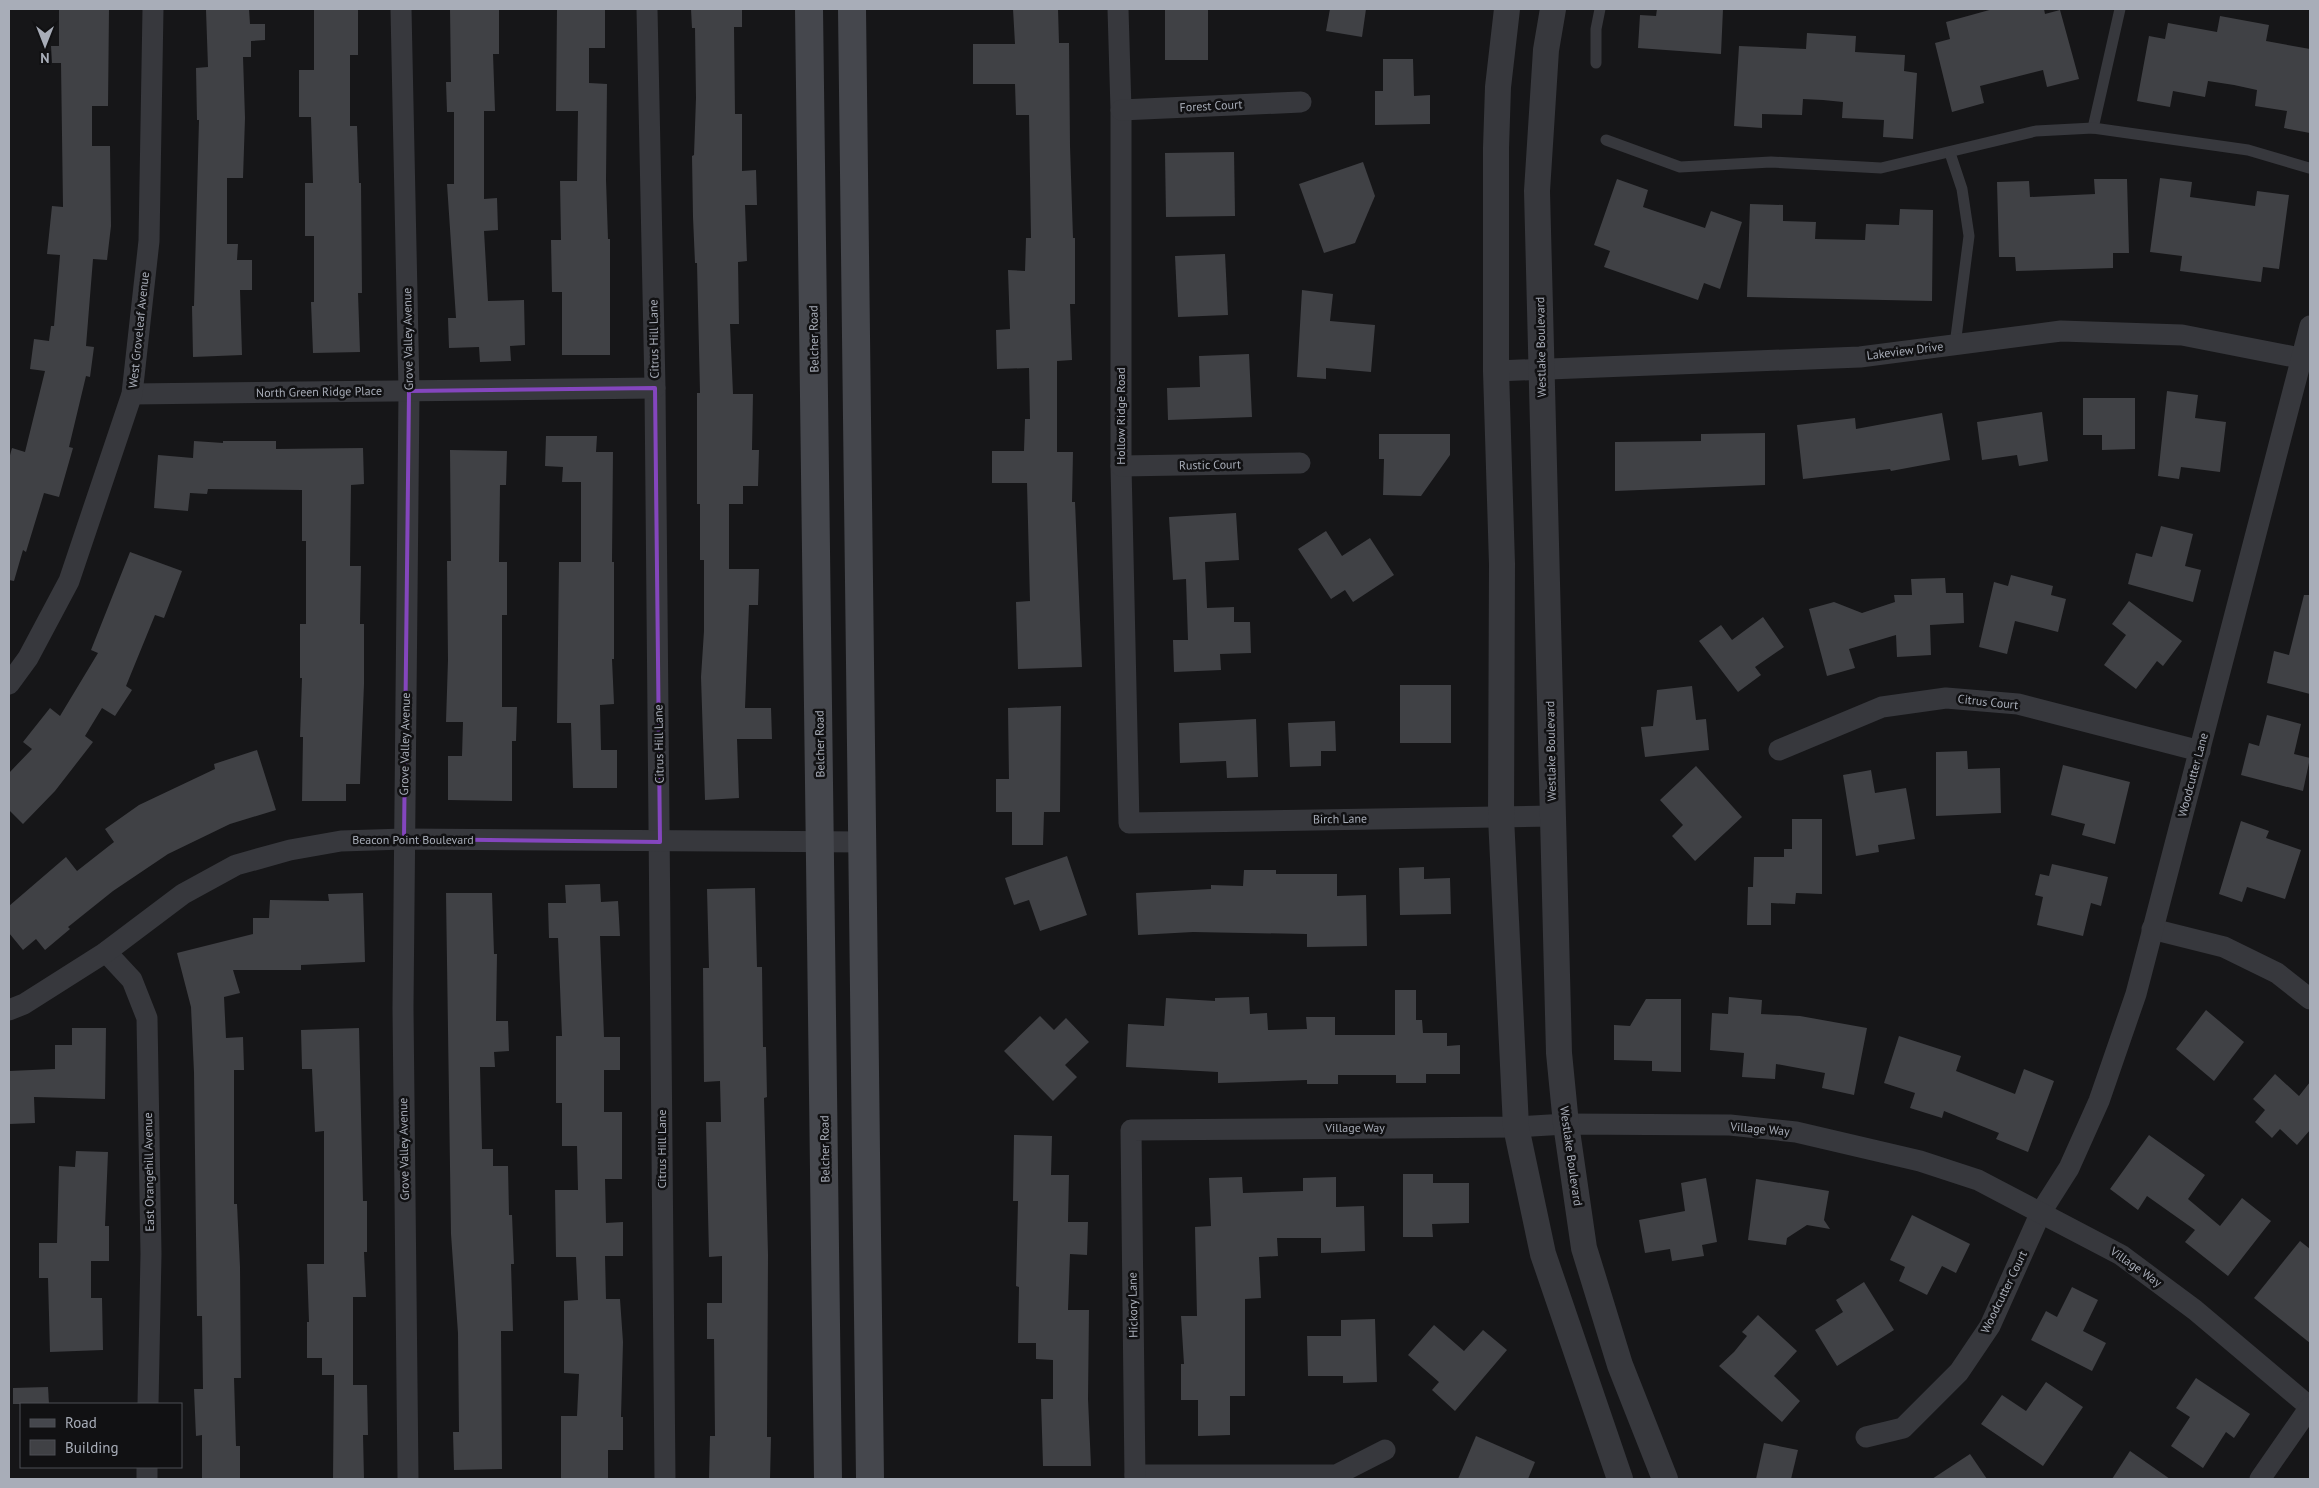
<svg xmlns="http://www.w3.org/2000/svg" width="2319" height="1488" viewBox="0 0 2319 1488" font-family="'PT Sans',sans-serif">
<rect width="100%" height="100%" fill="#161618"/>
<g fill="#404145">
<polygon points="59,9 109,9 108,106 92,106 92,146 110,146 111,226 107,260 93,259 86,346 94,347 90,377 86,376 69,447 73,448 59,497 44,493 26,552 23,550 14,581 9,580 9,459 12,448 25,452 45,371 30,369 34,339 49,341 51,326 54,326 60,255 47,254 52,206 63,207 61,63 52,63 51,46 59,46"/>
<polygon points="249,9 250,24 265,24 265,40 251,41 251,57 243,57 245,118 243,178 227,178 227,244 238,244 237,260 252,260 252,290 240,290 242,355 193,357 192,306 194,306 199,120 197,120 196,68 208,67 206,10"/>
<polygon points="314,9 358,9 358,55 350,55 350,126 357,126 359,183 361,183 362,293 358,293 360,352 313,353 311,302 314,302 314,236 305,236 305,183 313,183 311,117 299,117 299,70 314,70"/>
<polygon points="450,9 499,9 499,54 493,54 495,111 484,111 484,199 497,198 498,230 484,231 488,301 524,300 525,345 510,346 511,361 480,362 479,347 449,348 448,318 456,318 447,184 454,184 454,112 447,112 446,82 451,82"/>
<polygon points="557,9 605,9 605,48 589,48 589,83 607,84 606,180 608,239 610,239 610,355 562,355 562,292 552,292 551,240 561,240 560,181 577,181 578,111 556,111"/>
<polygon points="691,9 742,9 742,27 734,27 735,114 742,114 742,171 756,170 757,205 745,205 747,261 738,262 739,324 730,324 733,394 753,394 752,450 759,450 758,486 743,486 743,504 729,504 729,569 759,569 758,605 749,605 745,708 771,708 772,739 737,739 739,798 705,800 701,677 704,631 704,560 700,560 700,504 697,504 697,393 700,393 697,263 695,263 693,217 692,156 694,155 696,98 695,28 692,28"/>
<polygon points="1013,9 1058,9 1059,43 1069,43 1070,146 1073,238 1075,238 1075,304 1070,304 1072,360 1057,361 1057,452 1073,452 1072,502 1075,502 1082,667 1018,669 1016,602 1030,601 1027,483 992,483 992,451 1024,451 1025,419 1030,419 1029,368 997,369 996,330 1010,329 1008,270 1025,271 1026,238 1031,238 1029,115 1016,115 1015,84 973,84 973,44 1015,44"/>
<rect x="1165" y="9" width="43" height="51"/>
<polygon points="1330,9 1366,9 1362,37 1326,31"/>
<polygon points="1657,9 1723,9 1721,54 1638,48 1640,15 1656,16"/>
<polygon points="1993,9 2044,9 2045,14 2060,10 2079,79 2047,87 2043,70 1980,86 1984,103 1952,112 1935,43 1950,39 1946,22"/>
<polygon points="2220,16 2269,25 2266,41 2310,49 2310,133 2284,128 2287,111 2255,106 2257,90 2234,85 2208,81 2205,97 2173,91 2170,107 2137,101 2149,36 2165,39 2168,23 2217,32"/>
<polygon points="1807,33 1856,36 1855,52 1905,55 1904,71 1917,73 1913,139 1883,137 1884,120 1842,118 1843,102 1823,100 1803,99 1802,115 1762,114 1762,128 1734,126 1739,46 1806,49"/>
<polygon points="1383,59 1413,59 1414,96 1430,95 1430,124 1375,125 1375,91 1383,91"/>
<polygon points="1234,152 1235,216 1166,217 1165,153"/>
<polygon points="1363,162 1375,196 1355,243 1324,253 1299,184"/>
<polygon points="2160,178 2192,182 2190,197 2255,206 2257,191 2289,195 2279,269 2263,267 2261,282 2180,271 2182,256 2150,252"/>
<polygon points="1617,179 1648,190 1643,207 1705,228 1711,211 1742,222 1720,289 1704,283 1698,300 1604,267 1610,251 1594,245"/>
<polygon points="2094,179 2127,179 2129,253 2113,253 2113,268 2016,271 2015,257 1999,257 1997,182 2029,181 2030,197 2095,194"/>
<polygon points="1750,204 1783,205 1783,221 1816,222 1815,239 1865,240 1866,224 1899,225 1900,209 1933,210 1932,301 1747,297"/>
<polygon points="1225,254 1228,315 1178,317 1175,256"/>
<polygon points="1302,290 1333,294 1330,321 1375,325 1371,372 1326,368 1326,379 1297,377"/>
<polygon points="1249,354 1252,417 1168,420 1167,388 1200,387 1199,356"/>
<polygon points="2167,391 2198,395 2195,418 2226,422 2220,472 2181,467 2179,479 2158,476"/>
<polygon points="2083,398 2135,398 2135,449 2102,450 2102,435 2083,435"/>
<polygon points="2042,412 2048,461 2019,466 2017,455 1982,460 1977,422"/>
<polygon points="1942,413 1950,460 1891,471 1890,469 1803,479 1797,425 1855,418 1856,429"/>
<polygon points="1765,433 1765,485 1615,491 1615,442 1701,441 1701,434"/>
<polygon points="1379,434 1450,434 1450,455 1421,496 1383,495 1384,459 1379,459"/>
<polygon points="546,436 597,436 596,452 613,452 612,562 614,562 614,659 612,659 614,704 600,705 601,750 617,750 617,788 573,788 571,723 557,723 559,562 581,562 581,482 562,482 563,467 545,466"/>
<polygon points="194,441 223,443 223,441 276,441 276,449 363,448 364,484 351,485 350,566 361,566 360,624 364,624 364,684 360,784 346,784 346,801 302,801 303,737 300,737 302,678 300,678 300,624 306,624 306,541 302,541 302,490 208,489 207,494 190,493 188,511 154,508 158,455 193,458"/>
<polygon points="450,450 507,451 506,485 500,485 499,562 507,562 507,615 502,615 502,707 517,707 516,741 512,741 512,801 448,800 448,756 462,756 463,722 446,722 448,660 447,561 451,561"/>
<polygon points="1236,513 1239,560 1205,562 1207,608 1234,607 1234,622 1250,622 1251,653 1220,654 1221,670 1174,672 1173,640 1188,640 1186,579 1173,580 1169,517"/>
<polygon points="2161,526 2193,534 2185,566 2201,570 2193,602 2128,584 2136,553 2152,557"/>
<polygon points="1326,531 1342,556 1370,538 1394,575 1353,602 1345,590 1331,599 1298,549"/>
<polygon points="130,552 182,571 164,618 155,615 126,686 132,690 115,716 102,708 85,736 93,742 55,791 23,824 9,810 9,773 32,749 23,742 50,708 60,716 98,653 91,650"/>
<polygon points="2011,575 2053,586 2051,595 2066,599 2058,632 2015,621 2007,654 1979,647 1994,582 2008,586"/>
<polygon points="1945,578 1946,593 1963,593 1964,623 1930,625 1931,655 1897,657 1896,635 1849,649 1855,668 1827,676 1809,609 1834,602 1862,613 1895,602 1894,595 1912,595 1911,579"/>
<polygon points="2304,595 2310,595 2310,694 2267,683 2274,651 2289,655"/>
<polygon points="2129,601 2182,641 2163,666 2157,661 2136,689 2104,665 2126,635 2112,624"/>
<polygon points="1763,617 1784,647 1755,667 1761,675 1738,692 1699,641 1721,625 1732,640"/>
<rect x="1400" y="685" width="51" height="58"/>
<polygon points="1692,686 1696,720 1706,719 1709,750 1645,757 1641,727 1653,726 1657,690"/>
<polygon points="1061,706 1060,812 1044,812 1043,845 1012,845 1012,812 996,812 996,779 1009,779 1008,708"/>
<polygon points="2267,715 2301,724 2294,754 2310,758 2303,791 2241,775 2249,743 2259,746"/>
<polygon points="1256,719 1258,777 1227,778 1226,761 1180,763 1179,723"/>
<polygon points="1335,721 1336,751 1321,751 1321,766 1290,767 1288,723"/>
<polygon points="257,750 276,810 230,824 168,854 113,891 68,927 70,929 45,950 36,939 23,950 9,933 9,906 66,857 77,871 114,842 105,829 139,805 215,769 214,764"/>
<polygon points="1967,751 1968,769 2000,768 2001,813 1936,816 1936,752"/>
<polygon points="2063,765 2130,782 2115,844 2082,835 2085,824 2051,815"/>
<polygon points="1696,766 1742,817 1695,861 1672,836 1683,825 1660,800"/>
<polygon points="1871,770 1875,793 1906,788 1915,839 1878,845 1879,852 1856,856 1843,775"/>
<polygon points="1792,819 1822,819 1822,894 1796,893 1795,904 1771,903 1771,925 1747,925 1748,887 1753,887 1754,857 1784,857 1784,849 1792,849"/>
<polygon points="2241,821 2269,831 2266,838 2301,850 2285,899 2247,887 2242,902 2219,894"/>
<polygon points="1067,856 1087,915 1040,931 1029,900 1014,905 1005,878"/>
<polygon points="2052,864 2108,877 2101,906 2091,903 2083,936 2037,925 2043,897 2035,895 2040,874 2049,876"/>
<polygon points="1424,867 1424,879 1450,878 1451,914 1400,915 1399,868"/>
<polygon points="1244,870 1276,870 1276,874 1337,874 1337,896 1366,895 1367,946 1307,947 1307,934 1193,932 1138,935 1136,893 1211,889 1211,885 1243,886"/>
<polygon points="600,884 601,902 618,901 620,936 600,936 604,1037 620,1037 620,1070 604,1070 604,1112 622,1112 622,1179 605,1179 606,1223 623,1222 623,1256 605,1256 606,1299 620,1299 623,1342 621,1417 623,1417 623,1450 608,1450 608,1479 561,1479 561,1416 577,1416 579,1374 564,1373 564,1301 578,1300 576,1257 556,1257 555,1190 578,1190 577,1146 562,1146 562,1103 556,1103 556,1036 562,1036 558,938 549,938 548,903 566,903 565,885"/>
<polygon points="755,888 757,967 762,967 763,1047 766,1047 767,1097 764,1098 768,1255 767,1437 771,1437 770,1479 709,1479 710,1436 715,1436 714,1339 707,1339 707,1303 722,1303 722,1256 709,1257 706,1122 721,1122 720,1081 704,1082 703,968 709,968 707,889"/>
<polygon points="363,893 365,962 301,965 301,970 233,970 240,993 224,997 226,1038 243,1037 244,1070 234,1070 234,1204 237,1204 240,1267 241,1378 234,1378 236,1446 240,1446 240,1479 202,1479 202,1435 196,1436 194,1389 203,1389 202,1316 197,1316 194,1072 191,1007 177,953 253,934 253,918 269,918 270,900 329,901 328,894"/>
<polygon points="446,893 492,893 494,954 497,954 496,1021 508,1021 509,1051 494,1052 495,1067 480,1067 482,1149 493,1149 493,1166 508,1166 509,1215 512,1215 514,1264 511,1264 513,1331 501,1331 502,1469 454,1470 453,1432 459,1432 458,1333 451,1234"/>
<polygon points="1395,990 1416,990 1416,1020 1422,1020 1423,1033 1447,1033 1447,1046 1460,1045 1460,1074 1426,1074 1426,1083 1396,1083 1396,1075 1338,1075 1338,1084 1307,1084 1307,1080 1218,1083 1218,1072 1126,1067 1128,1024 1164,1026 1166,998 1215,1001 1215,998 1249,997 1250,1014 1267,1013 1268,1030 1307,1029 1306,1017 1335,1017 1335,1035 1395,1035"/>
<polygon points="1729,997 1762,1000 1761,1014 1800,1016 1867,1028 1854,1095 1822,1088 1825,1073 1776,1064 1775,1079 1742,1077 1744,1053 1710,1050 1712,1013 1728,1014"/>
<polygon points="1646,999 1681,999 1681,1072 1652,1071 1652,1061 1614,1060 1614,1025 1630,1026"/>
<polygon points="2206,1010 2244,1042 2214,1081 2176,1049"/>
<polygon points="1040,1016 1054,1030 1066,1018 1089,1042 1065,1065 1077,1077 1053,1101 1004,1051"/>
<polygon points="72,1028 106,1028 105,1099 34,1097 35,1123 9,1124 9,1071 55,1069 55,1045 72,1045"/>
<polygon points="359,1028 363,1201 367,1201 367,1252 364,1252 366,1297 353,1297 353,1385 367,1385 368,1435 363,1435 364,1479 333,1479 334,1375 322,1375 322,1358 307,1358 307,1322 309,1322 307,1264 324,1264 324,1131 315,1132 312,1069 302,1069 301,1030"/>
<polygon points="1899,1036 1961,1056 1956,1071 2015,1094 2024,1069 2054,1081 2028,1152 1996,1139 1999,1133 1944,1111 1942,1118 1910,1108 1915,1093 1884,1083"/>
<polygon points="2275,1074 2299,1096 2310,1082 2310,1130 2297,1145 2280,1129 2272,1138 2255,1122 2265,1110 2253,1099"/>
<polygon points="1014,1135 1052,1136 1051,1175 1069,1175 1068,1222 1088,1222 1087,1255 1070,1254 1068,1310 1089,1310 1088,1399 1091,1466 1043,1466 1041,1399 1053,1399 1053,1360 1036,1359 1036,1343 1018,1343 1019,1287 1016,1286 1018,1201 1013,1201"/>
<polygon points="2149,1135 2205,1175 2188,1199 2220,1226 2242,1198 2271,1221 2228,1276 2185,1242 2195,1230 2147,1196 2138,1210 2110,1189"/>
<polygon points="76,1151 108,1152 105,1226 109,1226 109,1261 91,1261 91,1298 102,1298 103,1350 50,1352 48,1278 39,1278 39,1243 57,1243 59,1166 75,1167"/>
<polygon points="1403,1174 1433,1174 1433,1183 1469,1183 1469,1223 1432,1224 1433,1237 1403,1237"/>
<polygon points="1242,1177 1243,1193 1303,1191 1303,1178 1336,1177 1336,1207 1364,1206 1365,1251 1321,1253 1321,1238 1277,1238 1278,1256 1259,1257 1261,1298 1245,1299 1245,1396 1230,1396 1230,1435 1198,1436 1198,1400 1181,1400 1181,1364 1184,1364 1181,1316 1197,1316 1195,1227 1211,1226 1209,1178"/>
<polygon points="1706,1178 1717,1242 1702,1245 1704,1256 1672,1261 1670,1249 1645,1253 1639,1220 1685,1211 1681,1183"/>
<polygon points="1756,1179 1829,1191 1824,1220 1830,1229 1807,1225 1787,1238 1786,1245 1748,1240"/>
<polygon points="1912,1215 1970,1244 1956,1273 1942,1266 1927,1295 1899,1281 1905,1267 1890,1260"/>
<polygon points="2300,1241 2310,1249 2310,1343 2254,1298"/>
<polygon points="1864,1282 1894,1330 1837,1366 1815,1330 1843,1312 1836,1300"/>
<polygon points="2072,1287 2098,1300 2083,1331 2106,1343 2092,1371 2031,1340 2046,1311 2057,1317"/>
<polygon points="1758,1315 1797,1351 1774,1376 1800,1401 1782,1422 1719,1366 1734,1352 1747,1336 1742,1332"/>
<polygon points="1375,1319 1377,1382 1343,1383 1343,1376 1308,1376 1307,1336 1341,1336 1341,1320"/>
<polygon points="1434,1325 1464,1351 1483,1330 1507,1350 1455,1411 1432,1390 1439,1382 1408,1355"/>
<polygon points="2196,1378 2250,1414 2234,1438 2226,1432 2203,1468 2171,1446 2190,1417 2176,1408"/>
<polygon points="2046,1382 2083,1407 2043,1466 1981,1424 2002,1395 2026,1411"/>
<polygon points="48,1387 49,1404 13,1404 13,1388"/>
<polygon points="1476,1436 1535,1462 1528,1479 1458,1479"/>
<polygon points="1764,1443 1798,1450 1791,1479 1756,1479"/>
<polygon points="2130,1451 2170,1479 2112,1479"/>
<polygon points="1970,1454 1987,1479 1932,1479"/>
</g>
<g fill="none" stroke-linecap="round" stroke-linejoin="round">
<g stroke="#37383d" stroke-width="11">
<polyline points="1596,63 1596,29 1600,9"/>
<polyline points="2093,128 2120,9"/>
<polyline points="1606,140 1680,167 1771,162 1881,168 2036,131 2093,128 2248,150 2309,168"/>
<polyline points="1950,153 1962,189 1969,236 1955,345"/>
</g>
<g stroke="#37383d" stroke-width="21">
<polyline points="401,9 409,391 403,1008 408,1479"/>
<polyline points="647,9 655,388 665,1479"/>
<polyline points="1118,9 1121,110 1121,466 1129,823 1552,816"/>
<polyline points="1121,110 1301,102"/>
<polyline points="1496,371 1860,357 2061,331 2182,335 2310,360"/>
<polyline points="132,394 655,388"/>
<polyline points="1121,466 1300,463"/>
<polyline points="9,684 28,658 69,581 132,394 149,241 153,9"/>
<polyline points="1779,750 1882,707 1946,698 2018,704 2200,751"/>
<polyline points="2152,929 2224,947 2277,973 2310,999"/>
<polyline points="106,952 132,980 147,1018 151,1254 148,1404"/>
<polyline points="9,1010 24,1004 106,952 183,894 236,865 290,850 341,841 404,839 863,842"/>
<polyline points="1866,1437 1903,1428 1959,1372 1990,1326 2041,1212 2069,1168 2099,1101 2136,994 2310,326"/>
<polyline points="1135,1475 1336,1475 1385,1450"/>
<polyline points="147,1479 147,1467"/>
<polyline points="1135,1479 1131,1130 1516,1127 1566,1124 1730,1125 1796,1132 1920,1161 1978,1180 2121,1255 2195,1310 2310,1407"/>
<polyline points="2260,1479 2310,1407"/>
</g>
<g stroke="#37383d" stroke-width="26">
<polyline points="1507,9 1498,87 1496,148 1496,371 1502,564 1501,817 1516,1127 1543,1254 1620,1479"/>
<polyline points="1553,9 1546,50 1537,191 1559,1053 1566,1124 1584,1248 1620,1365 1665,1479"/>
</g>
<g stroke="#45474d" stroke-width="28">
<polyline points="809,9 828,1479"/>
<polyline points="852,9 870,1479"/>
</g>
</g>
<path fill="none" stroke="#8446be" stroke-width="4" stroke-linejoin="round" d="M655 388 660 842 404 839 409 391Z"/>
<g text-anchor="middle" stroke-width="5" stroke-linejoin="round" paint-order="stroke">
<g font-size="12" fill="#a8adb8" stroke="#111113">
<text transform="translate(1211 106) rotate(-3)" y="4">Forest Court</text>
<text transform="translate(139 330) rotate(-84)" y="4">West Groveleaf Avenue</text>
<text transform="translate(408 339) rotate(-91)" y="4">Grove Valley Avenue</text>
<text transform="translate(654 339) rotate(-91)" y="4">Citrus Hill Lane</text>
<text transform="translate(814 339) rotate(-91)" y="4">Belcher Road</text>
<text transform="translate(1541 347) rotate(-91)" y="4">Westlake Boulevard</text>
<text transform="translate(1905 351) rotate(-7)" y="4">Lakeview Drive</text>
<text transform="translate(319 392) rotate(-1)" y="4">North Green Ridge Place</text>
<text transform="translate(1121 416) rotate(-90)" y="4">Hollow Ridge Road</text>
<text transform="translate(1210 465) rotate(-1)" y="4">Rustic Court</text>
<text transform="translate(1988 702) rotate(6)" y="4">Citrus Court</text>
<text transform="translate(405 744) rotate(-89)" y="4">Grove Valley Avenue</text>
<text transform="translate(659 744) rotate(-91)" y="4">Citrus Hill Lane</text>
<text transform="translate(820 744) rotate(-91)" y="4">Belcher Road</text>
<text transform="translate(1551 751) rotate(-91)" y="4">Westlake Boulevard</text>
<text transform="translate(2193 775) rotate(-75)" y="4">Woodcutter Lane</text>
<text transform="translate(1340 819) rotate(-1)" y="4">Birch Lane</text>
<text x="413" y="844">Beacon Point Boulevard</text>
<text x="1355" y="1132">Village Way</text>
<text transform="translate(1760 1129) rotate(5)" y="4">Village Way</text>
<text transform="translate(404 1149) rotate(-91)" y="4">Grove Valley Avenue</text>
<text transform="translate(662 1149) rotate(-90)" y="4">Citrus Hill Lane</text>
<text transform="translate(825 1149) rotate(-91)" y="4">Belcher Road</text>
<text transform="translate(1571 1156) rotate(82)" y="4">Westlake Boulevard</text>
<text transform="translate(149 1172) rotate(-91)" y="4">East Orangehill Avenue</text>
<text transform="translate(2136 1267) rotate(35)" y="4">Village Way</text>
<text transform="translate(2004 1292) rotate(-64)" y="4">Woodcutter Court</text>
<text transform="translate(1133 1305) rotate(-91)" y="4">Hickory Lane</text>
</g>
</g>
<rect width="2319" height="1488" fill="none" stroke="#a8adb8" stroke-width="20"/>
<rect x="20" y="1403" width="162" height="65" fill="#111113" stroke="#4d4f55"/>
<rect x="30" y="1419" width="25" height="8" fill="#45474d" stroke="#4d4f55"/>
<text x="65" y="1428" font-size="15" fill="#a8adb8">Road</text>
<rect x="30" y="1440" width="25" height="15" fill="#404145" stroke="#4d4f55"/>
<text x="65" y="1453" font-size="15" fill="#a8adb8">Building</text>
<g transform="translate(45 45) rotate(180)" stroke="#111113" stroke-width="4" paint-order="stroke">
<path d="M0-4L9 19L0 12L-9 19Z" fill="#a8adb8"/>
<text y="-8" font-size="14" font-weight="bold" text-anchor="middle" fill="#a8adb8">N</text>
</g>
</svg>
